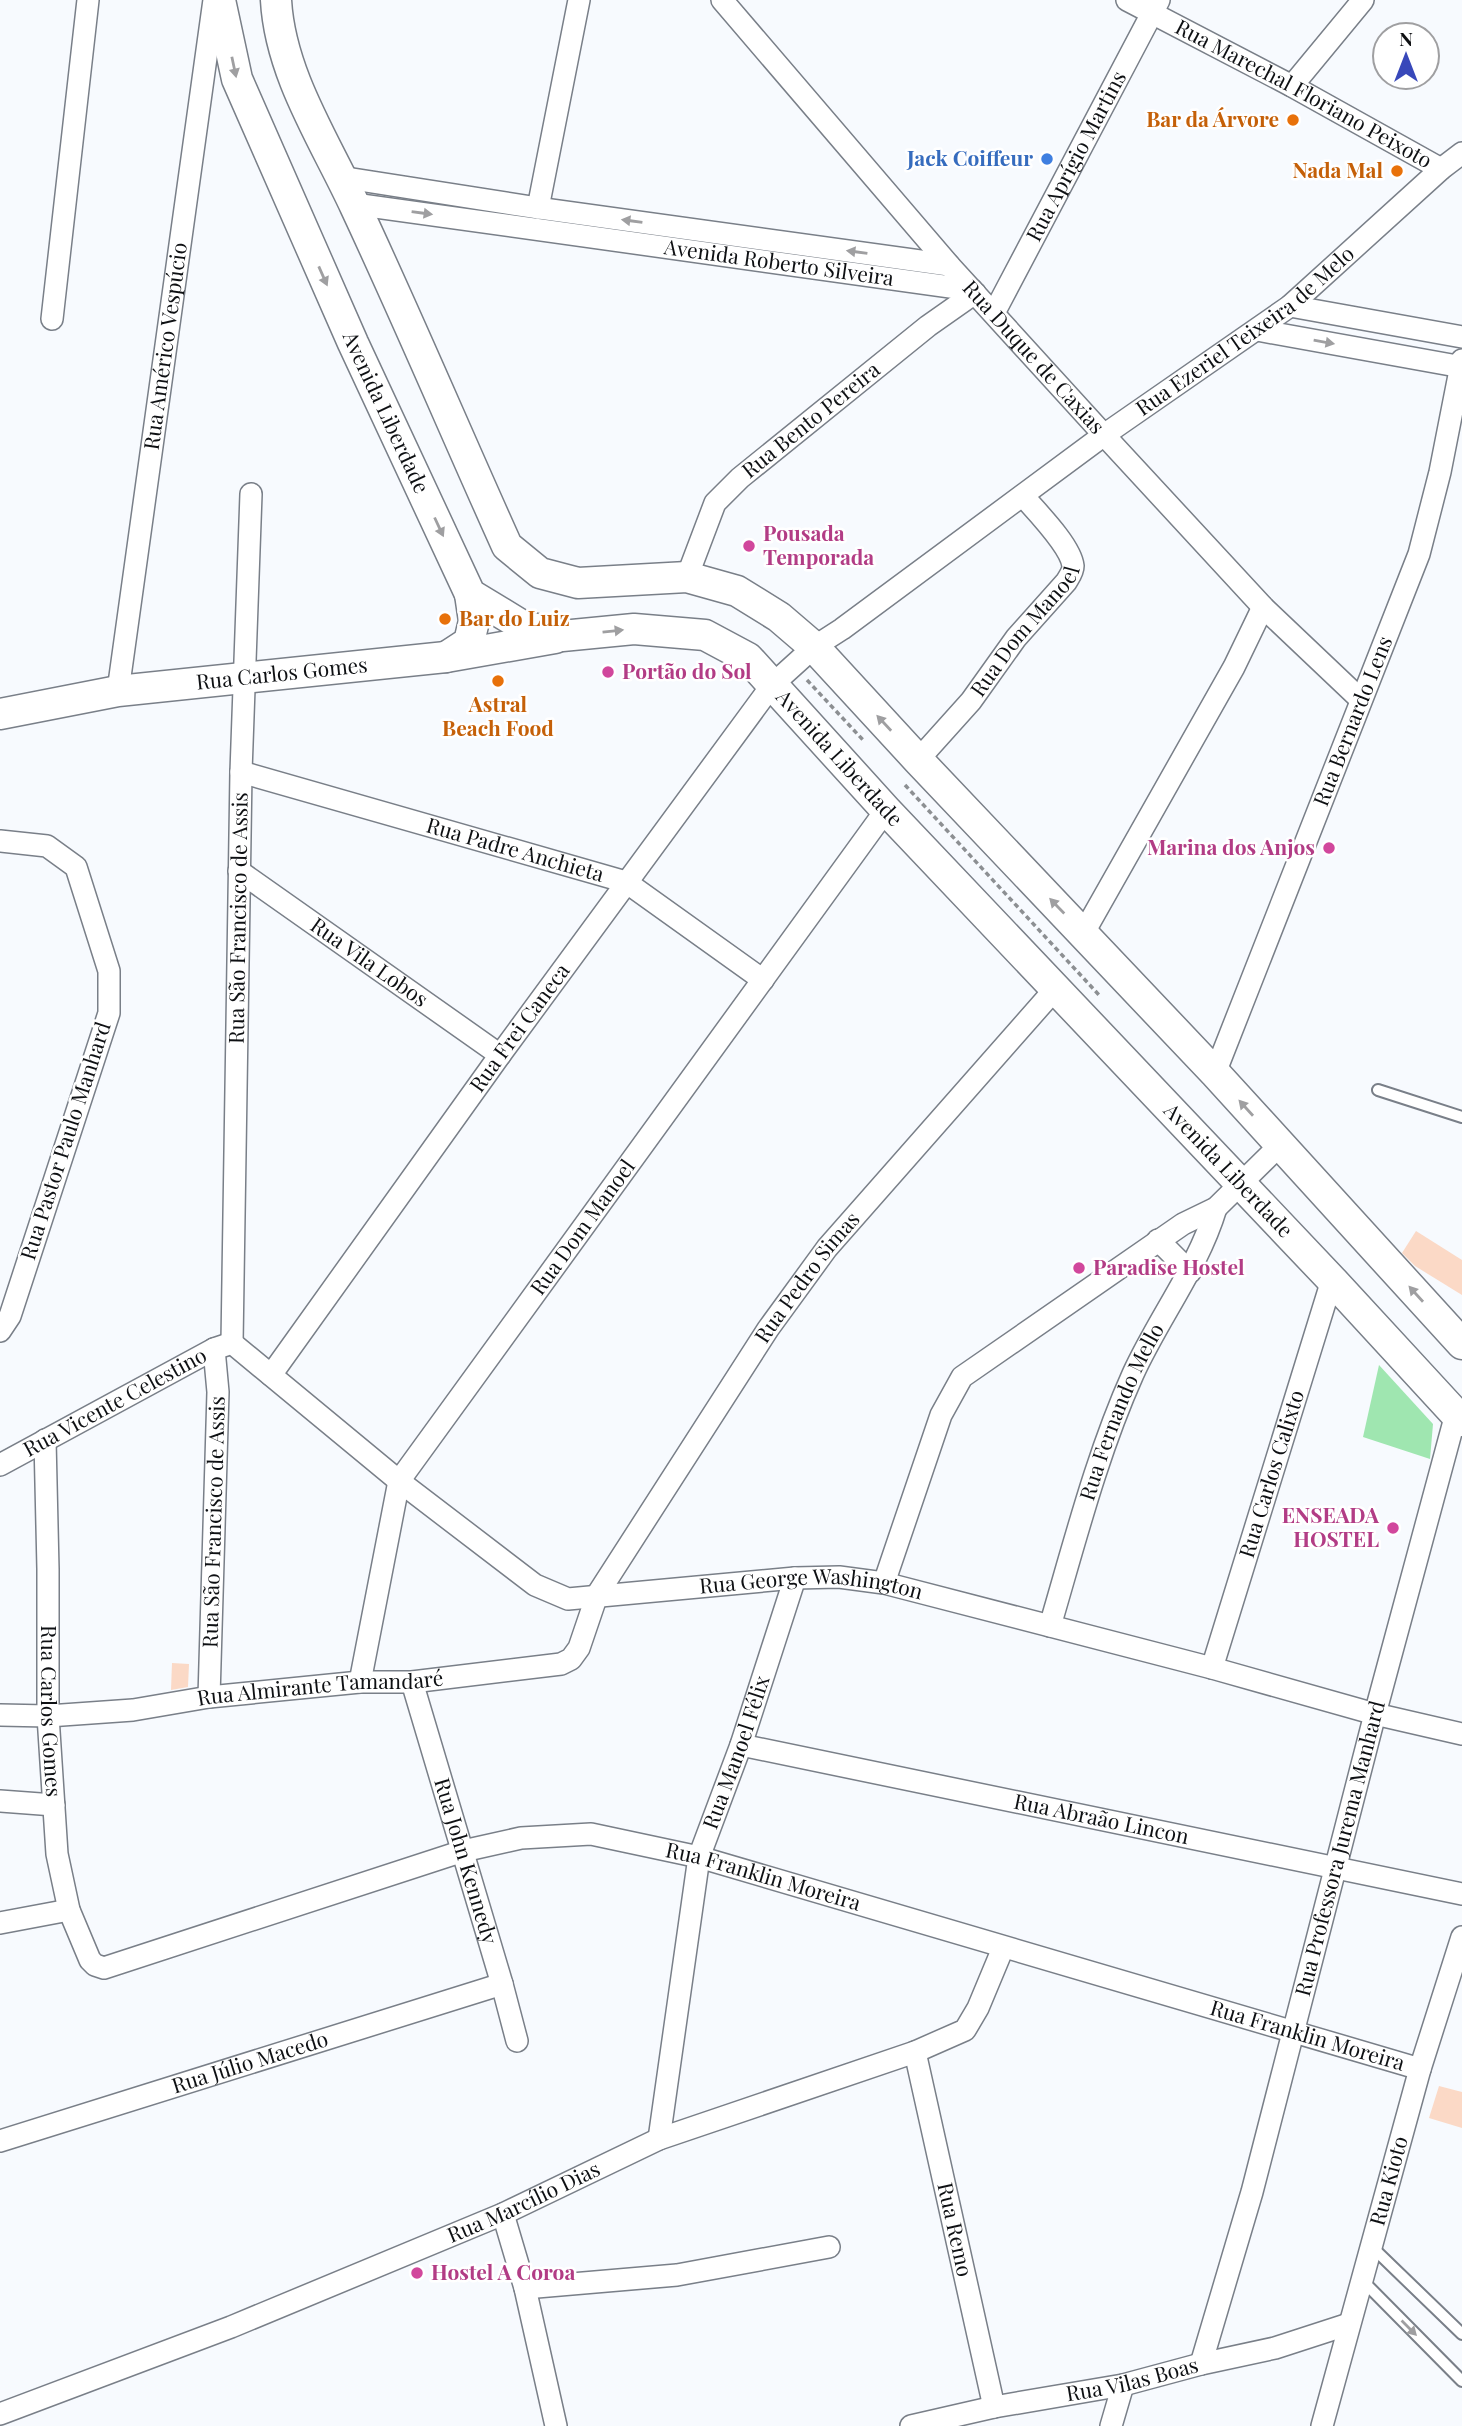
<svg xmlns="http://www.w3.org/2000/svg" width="1462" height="2426" viewBox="0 0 1462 2426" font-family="'Playfair Display',serif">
<rect width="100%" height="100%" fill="#f7fafe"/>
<polygon fill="#9fe6b0" points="1379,1365 1433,1424 1430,1459 1363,1437"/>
<g fill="#fbd9c6">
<polygon points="1416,1231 1462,1260 1462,1295 1415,1266 1402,1253"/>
<polygon points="172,1663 189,1664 188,1687 171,1690"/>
<polygon points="1439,2086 1462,2092 1462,2128 1429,2118"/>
</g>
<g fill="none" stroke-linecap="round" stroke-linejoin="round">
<defs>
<g id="lane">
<polyline points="1378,1090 1462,1117"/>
<polyline points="1371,2246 1462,2334"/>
<polyline points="1362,2280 1462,2381"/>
</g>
<g id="street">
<path id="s1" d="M722 0 949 265 1104 435 1263 607 1360 699"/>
<path id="s2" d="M1127 0 1292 86 1441 169"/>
<polyline points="1292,86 1363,0"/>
<polyline points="340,177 538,208 949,265"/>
<path id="s3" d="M354 204 972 290"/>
<polyline points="538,208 579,0"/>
<polyline points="1290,306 1462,337"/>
<path id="s4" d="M994 313 1159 0"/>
<polyline points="52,319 88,0"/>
<polyline points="1257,330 1462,367"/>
<path id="s5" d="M687 577 715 503 740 478 928 326 975 293"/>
<path id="s6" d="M118 691 214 0"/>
<path id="s7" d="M918 760 971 701 1016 638 1066 582C1069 577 1073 572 1073 566 1071 546 1036 511 1023 496"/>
<path id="s8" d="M241 772 626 882 763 980"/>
<polyline points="0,841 47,846 76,867 109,971 109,1013 10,1316 0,1331"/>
<path id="s9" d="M239 871 500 1055"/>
<polyline points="1083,934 1234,667 1263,607"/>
<path id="s10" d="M1215 1073 1419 554 1440 472 1462 360"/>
<polyline points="1158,1240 1190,1272"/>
<path id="s11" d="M232 1343 399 1481 535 1585 568 1599 795 1578 839 1577 884 1583 1212 1668 1375 1714 1462 1734"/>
<path id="s12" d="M232 1343 241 772 251 494"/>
<path id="s13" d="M271 1375 500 1055 772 685 814 647 842 629 1104 435 1290 306 1441 169 1462 153"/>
<path id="s14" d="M45 1440 48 1569V1716L57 1854 69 1910 90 1960 95 1965 104 1968 463 1851 521 1838 591 1834 699 1857 1420 2069"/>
<path id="s15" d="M0 1465 214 1349 226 1345"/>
<polyline points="884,1583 941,1415 962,1377 1183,1224 1216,1208 1280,1145"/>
<path id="s16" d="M1050 1626C1075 1541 1097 1454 1133 1374 1159 1317 1198 1268 1216 1208"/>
<path id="s17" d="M1212 1668 1332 1280"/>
<path id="s18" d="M360 1682 399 1481 886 810"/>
<path id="s19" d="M412 1682 502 1984 517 2041"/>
<path id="s20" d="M209 1697 218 1392 214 1349"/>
<path id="s21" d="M0 1715 48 1716 133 1710 209 1697 360 1682H412L561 1664 571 1659 579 1648 597 1595 768 1329 827 1248 1056 988"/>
<path id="s22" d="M741 1745 1462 1894"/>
<polyline points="0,1801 54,1805"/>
<polyline points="0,1923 69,1910"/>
<path id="s23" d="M915 2052 994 2407"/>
<path id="s24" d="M659 2139 699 1857 741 1745 795 1578"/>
<path id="s25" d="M0 2141 502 1984"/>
<polyline points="503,2214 525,2288 556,2426"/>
<polyline points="525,2288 677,2275 829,2247"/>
<path id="s26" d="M1201 2364 1252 2192 1375 1714 1456 1414"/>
<path id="s27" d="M0 2414 231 2327 503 2214 659 2139 915 2052 965 2030 978 2008 1003 1948"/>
<path id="s28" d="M911 2426 994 2407 1123 2385 1201 2364 1275 2348 1349 2324"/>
<polyline points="1111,2426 1123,2385"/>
<path id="s29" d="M1322 2426 1420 2069 1462 1937"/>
</g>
<g id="secondary">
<path id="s30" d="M220 0 237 79 353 343 470 594 521 625 562 636 634 629 705 635 748 658 886 810 1332 1280 1462 1421"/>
<path d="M276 0C280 74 325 141 355 206 408 319 456 433 507 546L540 573 578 583 687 577 737 591 779 617 814 647 918 760 1215 1073 1462 1344"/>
<polyline points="446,657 469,642 474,621 470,594"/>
<path id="s31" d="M0 714 118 691 446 657 555 638"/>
</g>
</defs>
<use href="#lane" stroke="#797f88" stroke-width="14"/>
<use href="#street" stroke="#797f88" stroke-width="24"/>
<use href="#secondary" stroke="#797f88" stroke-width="33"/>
<g stroke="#8c8f92" stroke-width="3.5" stroke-dasharray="5 3.5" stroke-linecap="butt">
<polyline points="807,680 864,741"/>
<polyline points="905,785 1099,995"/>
</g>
<use href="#lane" stroke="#fff" stroke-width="10"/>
<use href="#street" stroke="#fff" stroke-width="21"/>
<use href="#secondary" stroke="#fff" stroke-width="30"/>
</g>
<defs><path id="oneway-solid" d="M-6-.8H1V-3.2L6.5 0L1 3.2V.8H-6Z" transform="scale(1.75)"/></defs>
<g fill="#9f9fa1">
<use href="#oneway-solid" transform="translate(234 67) rotate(78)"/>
<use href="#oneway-solid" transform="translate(422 213) rotate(8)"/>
<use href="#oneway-solid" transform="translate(632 221) rotate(-172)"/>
<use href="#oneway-solid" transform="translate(857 252) rotate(-172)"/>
<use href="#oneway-solid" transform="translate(323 276) rotate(66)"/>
<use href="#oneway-solid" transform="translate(1324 342) rotate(10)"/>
<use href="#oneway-solid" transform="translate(439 527) rotate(65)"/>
<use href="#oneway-solid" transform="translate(613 631) rotate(-6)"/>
<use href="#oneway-solid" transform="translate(884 723) rotate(-133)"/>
<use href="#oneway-solid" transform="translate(1057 906) rotate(-134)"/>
<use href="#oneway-solid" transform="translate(1246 1108) rotate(-132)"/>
<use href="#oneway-solid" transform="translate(1416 1294) rotate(-132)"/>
<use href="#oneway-solid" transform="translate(1409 2328) rotate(45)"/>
</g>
<g fill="#e8710a" stroke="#fff" stroke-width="2.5">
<circle cx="1293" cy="120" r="7"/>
<circle cx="1397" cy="171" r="7"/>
<circle cx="445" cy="619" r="7"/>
<circle cx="498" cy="681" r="7"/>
</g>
<circle fill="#3f7fe0" stroke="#fff" stroke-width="2.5" cx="1047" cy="159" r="7"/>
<g fill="#d1479c" stroke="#fff" stroke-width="2.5">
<circle cx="749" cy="546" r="7"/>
<circle cx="608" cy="672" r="7"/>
<circle cx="1329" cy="848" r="7"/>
<circle cx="1079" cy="1268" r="7"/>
<circle cx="1393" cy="1528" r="7"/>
<circle cx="417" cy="2273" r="7"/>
</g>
<g text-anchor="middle" stroke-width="5" stroke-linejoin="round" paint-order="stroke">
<g font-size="21" fill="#0e1013" stroke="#fff">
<text dy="7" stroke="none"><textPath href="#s2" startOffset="200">Rua Marechal Floriano Peixoto</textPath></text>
<text dy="7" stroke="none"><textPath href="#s4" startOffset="177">Rua Aprígio Martins</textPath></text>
<text dy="7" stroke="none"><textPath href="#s3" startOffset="429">Avenida Roberto Silveira</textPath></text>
<text dy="7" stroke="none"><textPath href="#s13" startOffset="1444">Rua Ezeriel Teixeira de Melo</textPath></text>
<text dy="7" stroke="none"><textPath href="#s6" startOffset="348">Rua Américo Vespúcio</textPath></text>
<text dy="7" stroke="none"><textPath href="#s1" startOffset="474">Rua Duque de Caxias</textPath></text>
<text dy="7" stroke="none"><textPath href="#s30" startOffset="446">Avenida Liberdade</textPath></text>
<text dy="7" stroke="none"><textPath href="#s5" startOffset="206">Rua Bento Pereira</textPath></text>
<text dy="7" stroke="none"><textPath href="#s7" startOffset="168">Rua Dom Manoel</textPath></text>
<text dy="7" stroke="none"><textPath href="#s31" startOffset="285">Rua Carlos Gomes</textPath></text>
<text dy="7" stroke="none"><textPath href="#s10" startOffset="378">Rua Bernardo Lens</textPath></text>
<text dy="7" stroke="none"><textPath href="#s30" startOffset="1076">Avenida Liberdade</textPath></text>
<text dy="7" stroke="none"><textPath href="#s8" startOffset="285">Rua Padre Anchieta</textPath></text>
<text dy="7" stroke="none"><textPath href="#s12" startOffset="425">Rua São Francisco de Assis</textPath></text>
<text dy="7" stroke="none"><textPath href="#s9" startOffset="159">Rua Vila Lobos</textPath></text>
<text dy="7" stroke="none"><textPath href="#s13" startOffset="427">Rua Frei Caneca</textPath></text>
<text transform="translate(66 1141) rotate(-72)" y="7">Rua Pastor Paulo Manhard</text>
<text dy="7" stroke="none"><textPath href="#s30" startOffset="1643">Avenida Liberdade</textPath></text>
<text dy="7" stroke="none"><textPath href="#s18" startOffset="518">Rua Dom Manoel</textPath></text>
<text dy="7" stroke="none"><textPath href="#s21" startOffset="1026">Rua Pedro Simas</textPath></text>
<text dy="7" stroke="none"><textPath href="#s15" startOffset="131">Rua Vicente Celestino</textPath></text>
<text dy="7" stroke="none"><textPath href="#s16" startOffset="226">Rua Fernando Mello</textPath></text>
<text dy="7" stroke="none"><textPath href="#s17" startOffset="203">Rua Carlos Calixto</textPath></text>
<text dy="7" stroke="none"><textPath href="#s20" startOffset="175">Rua São Francisco de Assis</textPath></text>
<text dy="7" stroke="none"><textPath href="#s11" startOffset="668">Rua George Washington</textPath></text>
<text dy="7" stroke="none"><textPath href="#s21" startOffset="322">Rua Almirante Tamandaré</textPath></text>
<text dy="7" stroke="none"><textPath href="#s14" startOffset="271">Rua Carlos Gomes</textPath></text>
<text dy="7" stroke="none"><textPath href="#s24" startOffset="396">Rua Manoel Félix</textPath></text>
<text dy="7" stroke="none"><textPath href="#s22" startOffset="368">Rua Abraão Lincon</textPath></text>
<text dy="7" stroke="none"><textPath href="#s26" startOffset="534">Rua Professora Jurema Manhard</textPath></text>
<text dy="7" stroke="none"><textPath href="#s19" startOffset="187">Rua John Kennedy</textPath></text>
<text dy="7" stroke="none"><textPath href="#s14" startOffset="1227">Rua Franklin Moreira</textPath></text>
<text dy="7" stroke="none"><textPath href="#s14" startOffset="1794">Rua Franklin Moreira</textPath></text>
<text dy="7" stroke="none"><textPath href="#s25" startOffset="262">Rua Júlio Macedo</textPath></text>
<text dy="7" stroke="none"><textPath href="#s29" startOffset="254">Rua Kioto</textPath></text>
<text dy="7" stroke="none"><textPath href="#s27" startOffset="565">Rua Marcílio Dias</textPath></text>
<text dy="7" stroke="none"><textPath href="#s23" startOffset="182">Rua Remo</textPath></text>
<text dy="7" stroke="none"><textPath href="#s28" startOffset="226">Rua Vilas Boas</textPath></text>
</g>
<g font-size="21" font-weight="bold" fill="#c56008" stroke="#fff" text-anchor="end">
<text x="1279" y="127">Bar da Árvore</text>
<text x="1383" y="178">Nada Mal</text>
<text x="459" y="626" text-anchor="start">Bar do Luiz</text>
<text x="498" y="712" text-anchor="middle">Astral<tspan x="498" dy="24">Beach Food</tspan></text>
</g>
<g font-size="21" font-weight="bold" fill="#366cbe" stroke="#fff" text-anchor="end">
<text x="1033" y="166">Jack Coiffeur</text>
</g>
<g font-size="21" font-weight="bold" fill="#b23c85" stroke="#fff" text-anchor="start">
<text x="763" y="541">Pousada<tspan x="763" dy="24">Temporada</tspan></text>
<text x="622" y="679">Portão do Sol</text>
<text x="1315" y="855" text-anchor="end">Marina dos Anjos</text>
<text x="1093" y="1275">Paradise Hostel</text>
<text x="1379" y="1523" text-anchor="end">ENSEADA<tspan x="1379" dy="24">HOSTEL</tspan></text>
<text x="431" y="2280">Hostel A Coroa</text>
</g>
</g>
<g transform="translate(1406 56)"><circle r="33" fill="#ffffff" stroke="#9f9fa1" stroke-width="2"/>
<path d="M0-5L12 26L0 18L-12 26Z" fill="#3848ba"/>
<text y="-10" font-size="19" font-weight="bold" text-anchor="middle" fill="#0e1013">N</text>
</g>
</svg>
